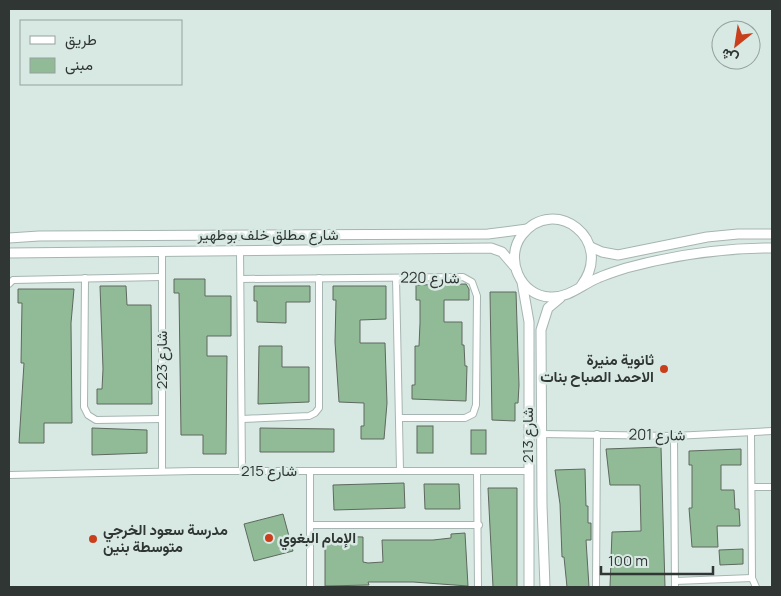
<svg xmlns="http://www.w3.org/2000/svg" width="781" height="596" viewBox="0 0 781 596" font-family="Manrope,Vazirmatn,sans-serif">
<rect width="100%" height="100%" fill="#d8e9e4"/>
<g fill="#91ba96" stroke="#5e685f">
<polygon points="174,279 205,279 205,296 231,296 231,336 207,336 207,356 227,356 226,454 203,454 203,435 181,435 179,293 174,293"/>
<polygon points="466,284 469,289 469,300 444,300 444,322 462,322 462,345 464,345 465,366 467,366 466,401 412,399 412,385 415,385 415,346 419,346 420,323 420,300 416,300 416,285"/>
<polygon points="100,286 126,286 127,305 151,305 152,404 97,404 97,389 102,389 103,369"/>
<polygon points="254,286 310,286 310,302 286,302 286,323 257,322 257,301 254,301"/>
<polygon points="333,286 386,286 386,319 360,320 360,343 385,343 387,403 384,439 361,439 361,426 364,426 364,403 339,402 335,342 336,300 333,300"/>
<polygon points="18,289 74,289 71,323 72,423 44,423 44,443 19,443 24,363 21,363 22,303 18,303"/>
<polygon points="490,292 516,292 519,385 518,403 515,403 515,421 492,420"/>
<polygon points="259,346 282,346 282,367 309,367 309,402 258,404"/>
<rect x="417" y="426" width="16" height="27"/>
<polygon points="92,428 147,430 147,453 92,455"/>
<polygon points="260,428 334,429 334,452 260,452"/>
<rect x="471" y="430" width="15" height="24"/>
<polygon points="661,447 665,587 610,587 612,532 641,531 640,485 610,485 606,449"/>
<polygon points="741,449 741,465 721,465 721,490 734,490 735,509 739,509 740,526 717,526 718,547 692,547 689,508 692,508 692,465 689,465 689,451"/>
<polygon points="585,469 586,506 588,506 588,523 591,523 591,540 586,540 589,587 567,587 564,557 562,557 560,504 555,470"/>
<polygon points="404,483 405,508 334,510 333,485"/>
<polygon points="424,484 459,484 460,509 425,509"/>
<polygon points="488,488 517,488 517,587 493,587"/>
<polygon points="283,514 293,551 254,561 244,524"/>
<polygon points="465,533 468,586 413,582 368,582 369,585 325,586 325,536 363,537 363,562 368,563 383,562 382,540 433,540 451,538 451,534"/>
<polygon points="743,549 743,564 720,565 719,550"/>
</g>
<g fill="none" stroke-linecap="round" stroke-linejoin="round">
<defs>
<g id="street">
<polyline points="162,250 162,471"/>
<polyline points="240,251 242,471"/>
<polyline points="85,278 84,407 88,415 96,420 162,419"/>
<polyline points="396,278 400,470"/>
<polyline points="241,279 463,277 472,282 477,296 476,405 473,414 465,418 400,418"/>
<polyline points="9,284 13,280 161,277"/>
<polyline points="242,419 309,416 315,413 319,408 319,278"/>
<polyline points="542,434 674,436 772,431"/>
<polyline points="751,434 752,578 756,587"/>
<polyline points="674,436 675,587"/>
<polyline points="310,471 310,587"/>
<polyline points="477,471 478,587"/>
<polyline points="9,475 193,471 528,471"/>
<polyline points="752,487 772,487"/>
<polyline points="310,525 479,525"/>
<polyline points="675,581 752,578"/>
<polyline points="596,587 597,434"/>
</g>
<g id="secondary">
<polyline points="9,238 39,236 488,234 527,229"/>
<polyline points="591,247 602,252 618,255 707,237 738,234 772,234"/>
<polyline points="9,253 491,248 502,252 514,266"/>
<polyline points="522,282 529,322 529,587"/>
<path d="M581 286C616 240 554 194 522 235 504 258 520 296 550 297 569 298 581 285 598 278 607 274 617 271 626 268 674 255 723 248 772 248"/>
<polyline points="545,587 542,506 541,330 548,308 560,298"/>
</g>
</defs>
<use href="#street" stroke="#a6b5b1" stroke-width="8"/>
<use href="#secondary" stroke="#a6b5b1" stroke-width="11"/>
<use href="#street" stroke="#fff" stroke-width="6"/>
<use href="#secondary" stroke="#fff" stroke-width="9"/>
</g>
<g fill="#c93f1c" stroke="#d8e9e4" stroke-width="2">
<circle cx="664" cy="369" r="5"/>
<circle cx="269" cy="538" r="5"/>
<circle cx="93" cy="539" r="5"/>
</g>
<g text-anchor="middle" stroke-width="5" stroke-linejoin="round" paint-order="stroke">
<g font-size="15" fill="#303634" stroke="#d8e9e4">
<text x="268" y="240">شارع مطلق خلف بوطهير</text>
<text transform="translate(430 278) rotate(1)" y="5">شارع 220</text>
<text transform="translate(162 360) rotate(-90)" y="5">شارع 223</text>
<text transform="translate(528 435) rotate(-90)" y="5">شارع 213</text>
<text transform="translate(657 435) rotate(1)" y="5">شارع 201</text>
<text x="269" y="476">شارع 215</text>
</g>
<g font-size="15" font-weight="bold" fill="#303634" stroke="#d8e9e4" text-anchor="start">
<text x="654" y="365" text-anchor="end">ثانوية منيرة<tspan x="654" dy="17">الاحمد الصباح بنات</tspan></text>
<text x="103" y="535">مدرسة سعود الخرجي<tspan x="103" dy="17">متوسطة بنين</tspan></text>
<text x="279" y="543">الإمام البغوي</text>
</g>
</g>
<rect width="781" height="596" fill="none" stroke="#303634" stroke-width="20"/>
<rect x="20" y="20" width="162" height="65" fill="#d8e9e4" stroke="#95a19e"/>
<rect x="30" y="36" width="25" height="8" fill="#ffffff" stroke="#95a19e"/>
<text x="65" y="45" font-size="15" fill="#303634">طريق</text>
<rect x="30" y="58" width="25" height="15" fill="#91ba96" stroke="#95a19e"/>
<text x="65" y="70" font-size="15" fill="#303634">مبنى</text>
<g transform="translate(736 45) rotate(210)"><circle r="24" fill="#d8e9e4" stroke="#95a19e"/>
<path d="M0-4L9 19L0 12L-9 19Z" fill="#c93f1c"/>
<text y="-8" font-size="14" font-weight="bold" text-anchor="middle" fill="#303634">ش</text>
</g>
<path d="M601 566v8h112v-8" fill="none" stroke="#303634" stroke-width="2.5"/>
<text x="608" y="566" font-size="15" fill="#303634" stroke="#d8e9e4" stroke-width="4" paint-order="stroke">100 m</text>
</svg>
